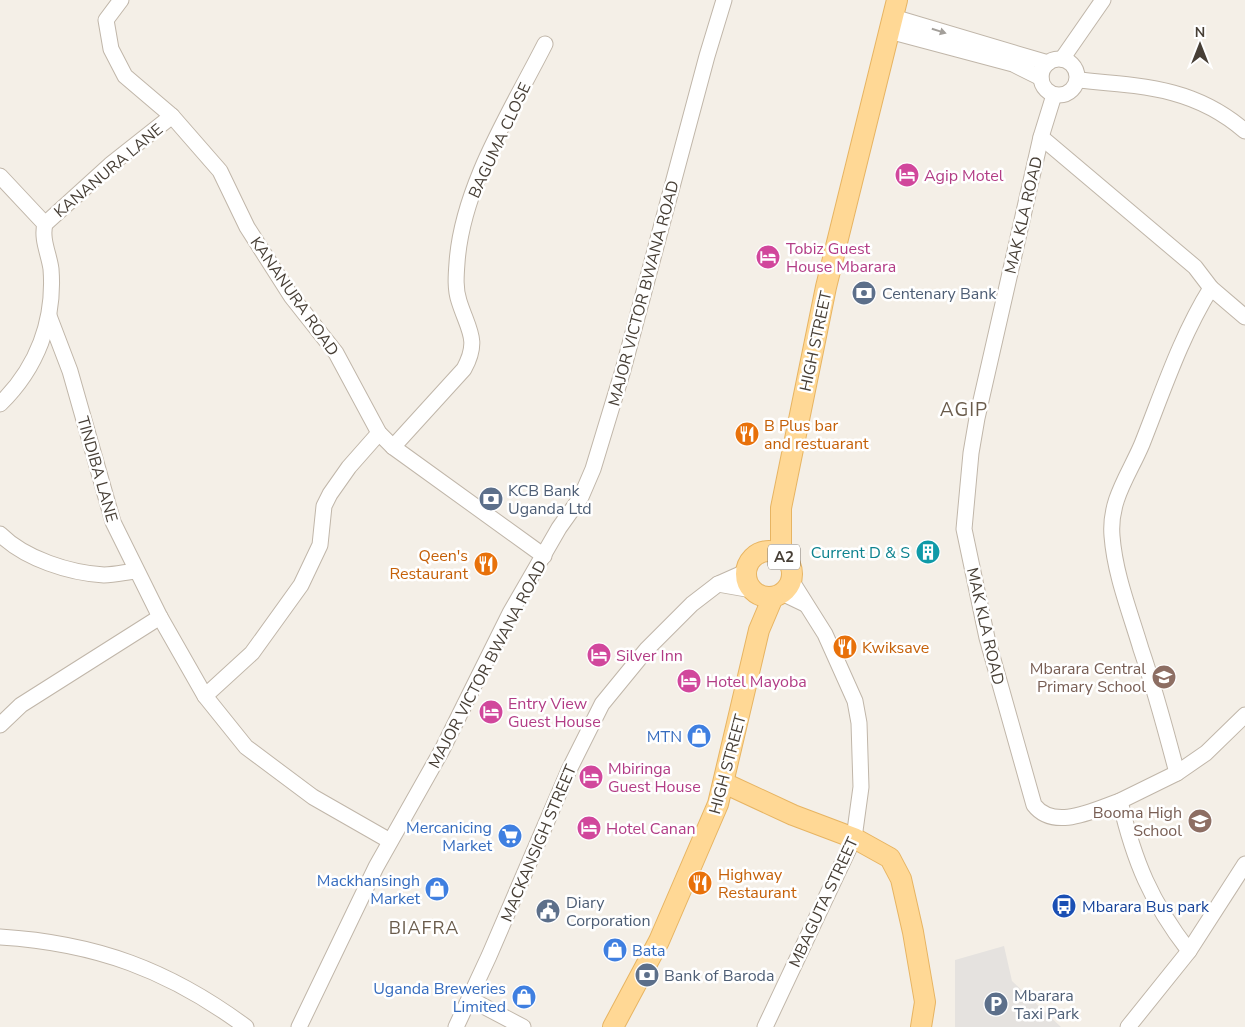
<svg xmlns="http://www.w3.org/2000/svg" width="1245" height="1027" viewBox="0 0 1245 1027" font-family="'Nunito Sans',sans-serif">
<rect width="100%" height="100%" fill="#f4efe7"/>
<polygon fill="#e5e2df" points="1004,946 1012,981 1061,1027 955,1027 955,960"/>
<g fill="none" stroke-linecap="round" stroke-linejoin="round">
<defs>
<g id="minor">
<polyline points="121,0 106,20 111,49 125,76 172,116 220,171 247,227 291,296 336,353 379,433 393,447 544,556"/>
<polyline points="893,17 1048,63"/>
<polyline points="889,31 1013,64 1041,78"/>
<circle cx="1059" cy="77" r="18"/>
<polyline points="1062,59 1103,0"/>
<path d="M1078 80C1142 86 1194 87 1245 131"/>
<path d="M1054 95 1041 137 977 418 971 453 964 529 987 638 1034 805C1054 831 1094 810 1120 801 1134 861 1151 902 1189 951L1128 1027"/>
<path d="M1041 137 1195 267 1211 288C1181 336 1163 391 1142 444 1129 475 1109 500 1112 536 1115 575 1130 612 1141 649 1155 690 1166 731 1177 773"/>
<path d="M0 176 45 224C41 239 49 254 51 269 55 321 37 368 0 404"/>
<polyline points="45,224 110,165 172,116"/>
<polyline points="1211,288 1245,317"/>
<polyline points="49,316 70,371 113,522 160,617 205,696 246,747 313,797 390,841"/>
<path d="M393 447 464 369C480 340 468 330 459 301 455 289 456 276 457 263 462 187 511 111 545 44"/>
<path d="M0 534C25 559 70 573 104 575 115 575 126 572 136 571"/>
<polyline points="718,584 752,590"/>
<polyline points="782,593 805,604"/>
<polyline points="205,696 252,653 301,585 320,545 324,506 330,494 349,467 379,433"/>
<polyline points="0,725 21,705 160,617"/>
<polyline points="1120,801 1177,773 1206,753 1245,715"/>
<path d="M0 937C96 943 169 970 246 1027"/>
<polyline points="1189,951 1245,864"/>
<polyline points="470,999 523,1027"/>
<polyline points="299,1027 376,867 442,750 510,613 559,528 581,497 593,469 623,370 707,56 724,0"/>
<polyline points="456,1027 489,956 569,770 602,704 647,649 692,604 718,584 745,572"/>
<polyline points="765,1027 854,838 861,787 859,723 855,701 825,634 791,580"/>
</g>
<g id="major">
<circle cx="769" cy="574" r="23"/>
<polyline points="781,555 781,508 826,287 897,0"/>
<polyline points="724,783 793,815 854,838 890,858 901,879 913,932 925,1002 921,1027"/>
<polyline points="613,1027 659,941 718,804 759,630 773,597"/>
</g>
</defs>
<use href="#minor" stroke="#c0b6a9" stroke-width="17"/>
<use href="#major" stroke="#e7b462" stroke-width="22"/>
<use href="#minor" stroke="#fff" stroke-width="15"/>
<use href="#major" stroke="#ffd895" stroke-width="20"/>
</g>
<defs><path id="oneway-solid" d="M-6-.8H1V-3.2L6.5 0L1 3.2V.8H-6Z" transform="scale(1.25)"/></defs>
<use fill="#a39f9a" href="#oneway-solid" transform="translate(939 31) rotate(17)"/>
<defs>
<symbol id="hotel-disc" viewBox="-11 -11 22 22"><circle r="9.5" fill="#d1479c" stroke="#fff"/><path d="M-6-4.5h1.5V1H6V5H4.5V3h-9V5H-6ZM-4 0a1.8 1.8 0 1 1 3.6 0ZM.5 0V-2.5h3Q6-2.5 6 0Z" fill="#fff"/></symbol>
<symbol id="bank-disc" viewBox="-11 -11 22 22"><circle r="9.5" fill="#5c6f8a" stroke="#fff"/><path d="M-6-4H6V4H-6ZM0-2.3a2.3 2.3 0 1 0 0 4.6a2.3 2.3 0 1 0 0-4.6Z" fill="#fff"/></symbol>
<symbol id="restaurant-disc" viewBox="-11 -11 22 22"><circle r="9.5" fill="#e8710a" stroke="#fff"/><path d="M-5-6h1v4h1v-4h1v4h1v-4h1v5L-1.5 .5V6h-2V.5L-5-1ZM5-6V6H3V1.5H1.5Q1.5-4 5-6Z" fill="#fff"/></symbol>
<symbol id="building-disc" viewBox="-11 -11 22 22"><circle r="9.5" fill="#0f9aa8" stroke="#fff"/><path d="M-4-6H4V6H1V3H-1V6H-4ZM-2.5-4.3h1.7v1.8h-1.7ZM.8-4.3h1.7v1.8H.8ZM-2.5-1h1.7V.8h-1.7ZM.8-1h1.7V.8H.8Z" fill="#fff"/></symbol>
<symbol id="school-disc" viewBox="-11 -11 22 22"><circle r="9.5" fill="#8d6e63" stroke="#fff"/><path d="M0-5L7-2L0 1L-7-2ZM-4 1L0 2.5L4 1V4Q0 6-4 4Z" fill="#fff"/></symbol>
<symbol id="shop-disc" viewBox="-11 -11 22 22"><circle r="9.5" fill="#3f7fe0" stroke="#fff"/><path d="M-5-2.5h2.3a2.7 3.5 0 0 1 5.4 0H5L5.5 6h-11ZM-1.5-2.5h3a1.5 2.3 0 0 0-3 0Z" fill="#fff"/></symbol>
<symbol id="supermarket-disc" viewBox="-11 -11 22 22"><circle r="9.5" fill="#3f7fe0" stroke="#fff"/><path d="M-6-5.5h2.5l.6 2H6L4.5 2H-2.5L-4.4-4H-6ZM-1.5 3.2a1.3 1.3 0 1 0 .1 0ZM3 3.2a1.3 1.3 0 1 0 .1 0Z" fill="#fff"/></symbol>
<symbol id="bus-disc" viewBox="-11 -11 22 22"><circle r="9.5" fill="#1a4fb4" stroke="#fff"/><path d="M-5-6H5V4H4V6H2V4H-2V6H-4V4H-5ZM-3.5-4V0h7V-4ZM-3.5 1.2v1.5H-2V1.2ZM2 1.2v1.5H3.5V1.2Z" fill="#fff"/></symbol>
<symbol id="civic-disc" viewBox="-11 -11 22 22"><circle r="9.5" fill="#5c6f8a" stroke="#fff"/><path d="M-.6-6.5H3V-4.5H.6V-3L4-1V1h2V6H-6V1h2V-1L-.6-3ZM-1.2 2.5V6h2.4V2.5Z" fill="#fff"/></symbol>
<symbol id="parking-disc" viewBox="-11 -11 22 22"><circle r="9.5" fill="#5c6f8a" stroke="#fff"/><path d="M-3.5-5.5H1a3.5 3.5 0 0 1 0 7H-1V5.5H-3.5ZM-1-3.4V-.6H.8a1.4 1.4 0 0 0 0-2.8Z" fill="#fff"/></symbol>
</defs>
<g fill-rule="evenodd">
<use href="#hotel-disc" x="893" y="161" width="28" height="28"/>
<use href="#hotel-disc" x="754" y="243" width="28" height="28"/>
<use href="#bank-disc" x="850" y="279" width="28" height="28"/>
<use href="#restaurant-disc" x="733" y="420" width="28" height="28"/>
<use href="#bank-disc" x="477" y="485" width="28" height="28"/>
<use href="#building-disc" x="914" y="538" width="28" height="28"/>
<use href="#restaurant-disc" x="472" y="550" width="28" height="28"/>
<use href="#restaurant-disc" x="831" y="633" width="28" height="28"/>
<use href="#hotel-disc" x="585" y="641" width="28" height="28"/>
<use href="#school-disc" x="1150" y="663" width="28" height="28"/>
<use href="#hotel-disc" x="675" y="667" width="28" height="28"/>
<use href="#hotel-disc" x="477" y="698" width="28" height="28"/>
<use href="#shop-disc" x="685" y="722" width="28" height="28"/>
<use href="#hotel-disc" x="577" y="763" width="28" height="28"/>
<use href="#school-disc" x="1186" y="807" width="28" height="28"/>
<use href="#hotel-disc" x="575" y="814" width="28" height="28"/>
<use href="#supermarket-disc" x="496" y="822" width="28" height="28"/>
<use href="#restaurant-disc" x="686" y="869" width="28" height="28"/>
<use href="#shop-disc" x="423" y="875" width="28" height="28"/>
<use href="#bus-disc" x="1050" y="892" width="28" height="28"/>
<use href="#civic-disc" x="534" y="897" width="28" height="28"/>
<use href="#shop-disc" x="601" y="936" width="28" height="28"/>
<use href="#bank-disc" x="633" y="961" width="28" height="28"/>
<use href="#shop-disc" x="510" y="983" width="28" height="28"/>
<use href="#parking-disc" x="982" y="990" width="28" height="28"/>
</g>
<g text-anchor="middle" stroke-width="5" stroke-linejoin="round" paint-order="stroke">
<rect fill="#fff" stroke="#7e7972" stroke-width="1" x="768" y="544.5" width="32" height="25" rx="4"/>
<g font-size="15" font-weight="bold" fill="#473f36">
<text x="784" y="562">A2</text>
</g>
<g font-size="16" fill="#473f36" stroke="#fff">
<text transform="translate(499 140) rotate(-65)" y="6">BAGUMA CLOSE</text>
<text transform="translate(108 170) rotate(-40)" y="6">KANANURA LANE</text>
<text transform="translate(1023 215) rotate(-77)" y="6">MAK KLA ROAD</text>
<text transform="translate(643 293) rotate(-75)" y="6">MAJOR VICTOR BWANA ROAD</text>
<text transform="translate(295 296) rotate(55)" y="6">KANANURA ROAD</text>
<text transform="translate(815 341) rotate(-78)" y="6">HIGH STREET</text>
<text transform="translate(98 469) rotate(74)" y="6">TINDIBA LANE</text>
<text transform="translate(986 626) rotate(77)" y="6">MAK KLA ROAD</text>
<text transform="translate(487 664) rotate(-62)" y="6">MAJOR VICTOR BWANA ROAD</text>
<text transform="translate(727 764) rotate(-75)" y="6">HIGH STREET</text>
<text transform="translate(538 843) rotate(-67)" y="6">MACKANSIGH STREET</text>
<text transform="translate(823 902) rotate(-65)" y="6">MBAGUTA STREET</text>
</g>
<g font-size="16" fill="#b23c85" stroke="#fff" text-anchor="start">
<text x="924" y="181">Agip Motel</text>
<text x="786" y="254">Tobiz Guest<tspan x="786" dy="18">House Mbarara</tspan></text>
<text x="616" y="661">Silver Inn</text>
<text x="706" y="687">Hotel Mayoba</text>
<text x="508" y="709">Entry View<tspan x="508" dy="18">Guest House</tspan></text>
<text x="608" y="774">Mbiringa<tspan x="608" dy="18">Guest House</tspan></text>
<text x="606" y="834">Hotel Canan</text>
</g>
<g font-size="16" fill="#4e5e75" stroke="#fff" text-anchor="start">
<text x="882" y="299">Centenary Bank</text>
<text x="508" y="496">KCB Bank<tspan x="508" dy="18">Uganda Ltd</tspan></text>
<text x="566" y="908">Diary<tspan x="566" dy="18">Corporation</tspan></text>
<text x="664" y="981">Bank of Baroda</text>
<text x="1014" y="1001">Mbarara<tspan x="1014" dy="18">Taxi Park</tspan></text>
</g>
<g font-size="16" fill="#c56008" stroke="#fff" text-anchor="start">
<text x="764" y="431">B Plus bar<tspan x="764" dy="18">and restuarant</tspan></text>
<text x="468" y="561" text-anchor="end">Qeen's<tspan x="468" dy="18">Restaurant</tspan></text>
<text x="862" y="653">Kwiksave</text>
<text x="718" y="880">Highway<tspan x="718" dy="18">Restaurant</tspan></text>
</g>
<g font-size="16" fill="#0d838f" stroke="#fff" text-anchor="end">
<text x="910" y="558">Current D &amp; S</text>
</g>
<g font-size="16" fill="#785e54" stroke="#fff" text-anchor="end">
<text x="1146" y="674">Mbarara Central<tspan x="1146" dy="18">Primary School</tspan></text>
<text x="1182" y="818">Booma High<tspan x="1182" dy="18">School</tspan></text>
</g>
<g font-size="16" fill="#366cbe" stroke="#fff" text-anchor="end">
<text x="682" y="742">MTN</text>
<text x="492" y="833">Mercanicing<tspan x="492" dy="18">Market</tspan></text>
<text x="420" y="886">Mackhansingh<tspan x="420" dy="18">Market</tspan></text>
<text x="632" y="956" text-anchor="start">Bata</text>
<text x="506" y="994">Uganda Breweries<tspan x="506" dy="18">Limited</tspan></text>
</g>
<g font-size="16" fill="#164399" stroke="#fff" text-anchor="start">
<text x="1082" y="912">Mbarara Bus park</text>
</g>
<g font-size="18" letter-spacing="1" fill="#6a5c4c" stroke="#fff">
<text x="424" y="934">BIAFRA</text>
</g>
<g font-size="19" letter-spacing="1" fill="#6a5c4c" stroke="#fff">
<text x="964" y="416">AGIP</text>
</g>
</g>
<g transform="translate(1200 45)" stroke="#ffffff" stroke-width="4" paint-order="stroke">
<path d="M0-4L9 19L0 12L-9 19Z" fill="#473f36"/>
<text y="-8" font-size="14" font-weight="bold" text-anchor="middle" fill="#473f36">N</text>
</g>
</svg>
